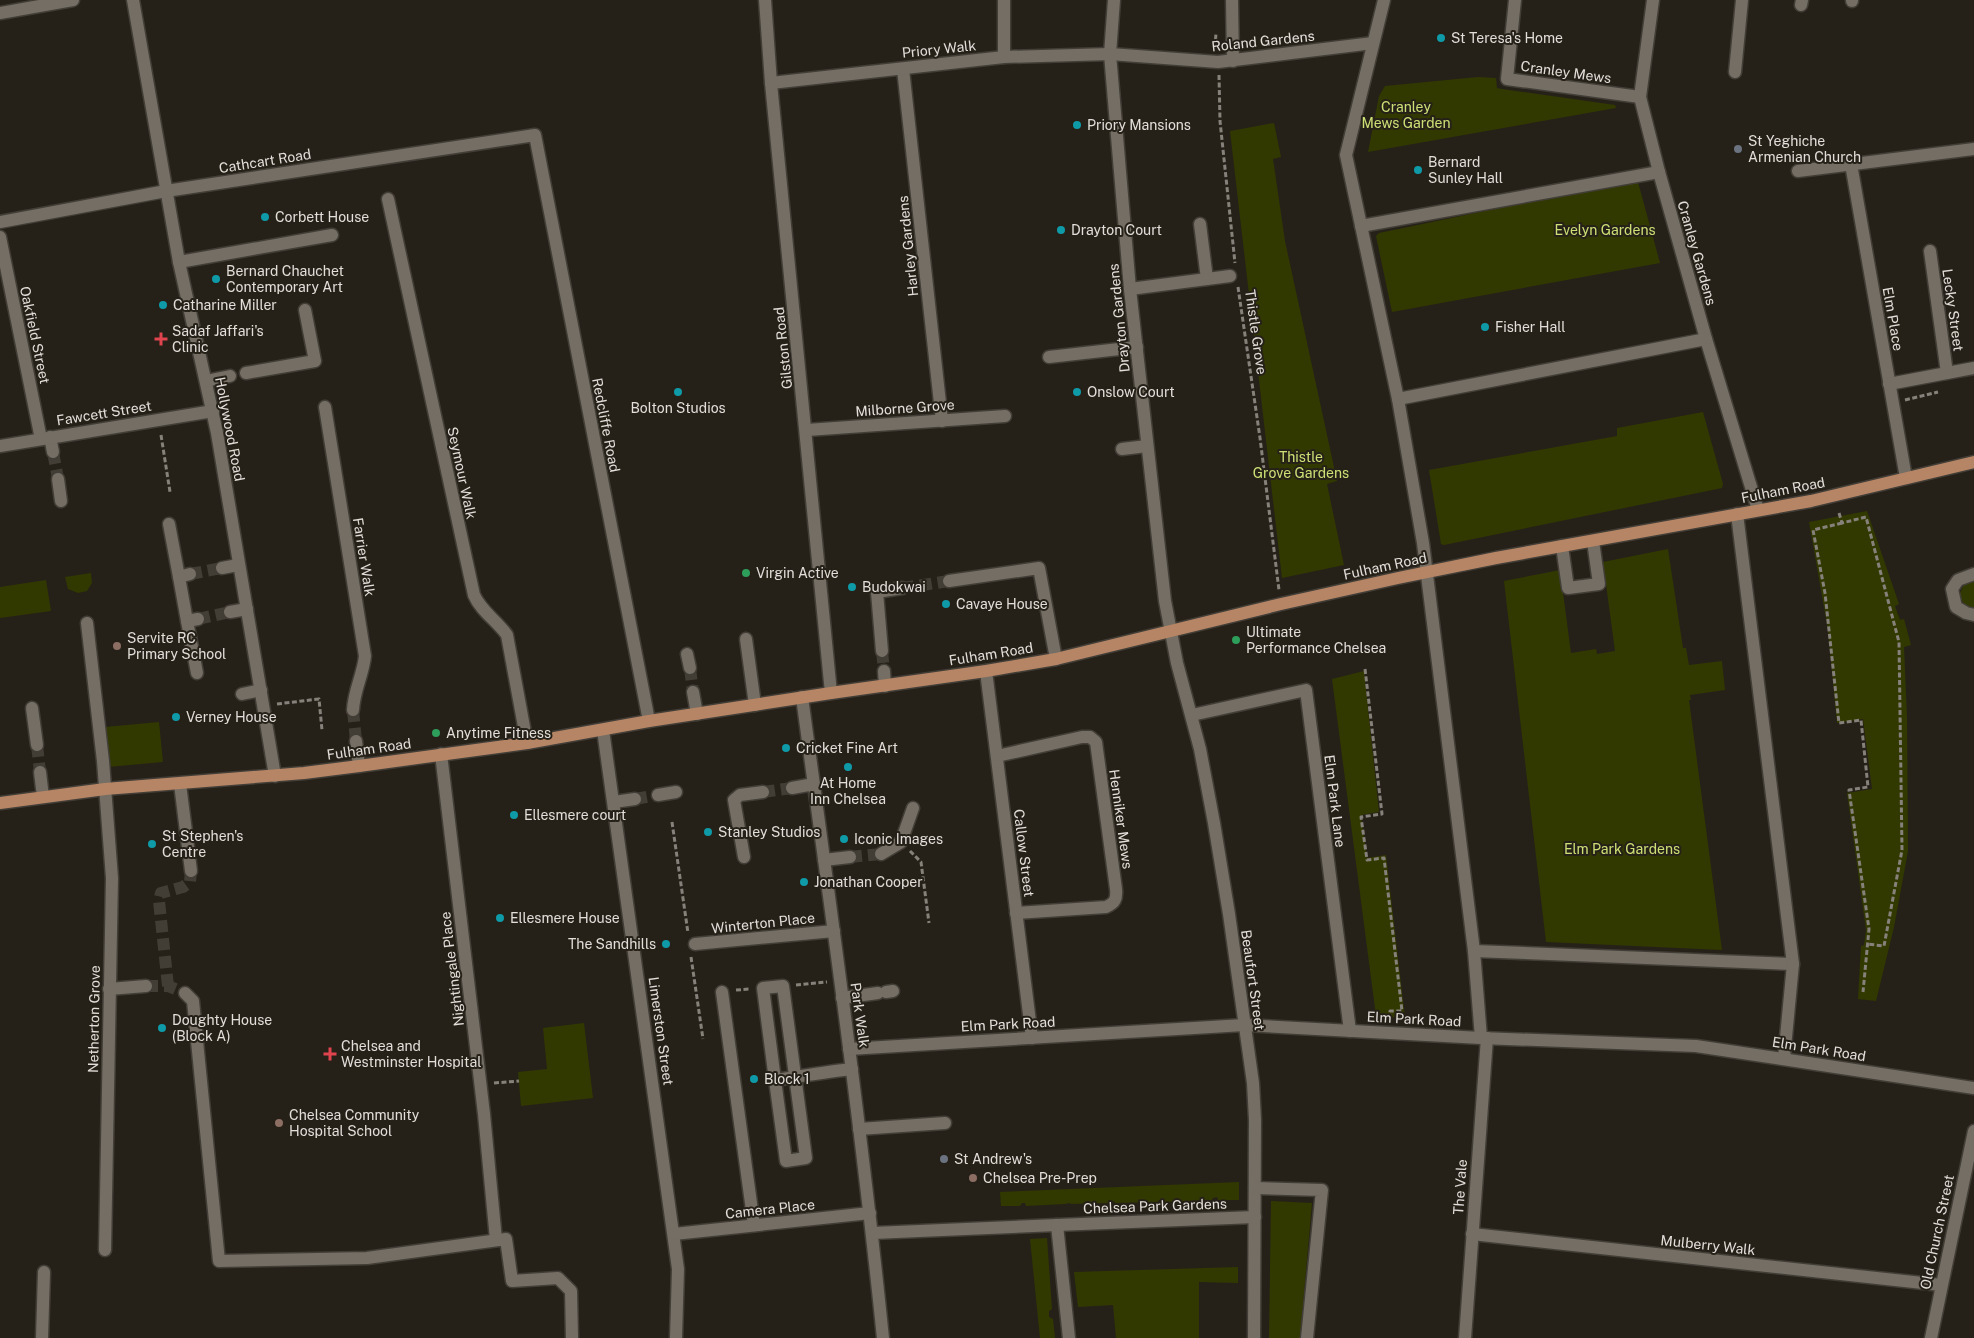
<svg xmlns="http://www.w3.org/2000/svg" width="1974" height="1338" viewBox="0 0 1974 1338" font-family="'Public Sans',sans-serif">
<rect width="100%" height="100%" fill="#262118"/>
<g fill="#313900">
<polygon points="1478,77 1496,78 1497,88 1502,89 1615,105 1616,108 1368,152 1379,96 1385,86"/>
<polygon points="1274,123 1281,157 1273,159 1285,241 1337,481 1327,484 1344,565 1282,578 1230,131"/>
<polygon points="1634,180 1638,182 1660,263 1392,312 1376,236 1379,233"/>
<polygon points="1703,412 1723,484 1722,488 1444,545 1441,544 1429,470 1617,436 1617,428"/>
<polygon points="1867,511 1899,604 1895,606 1900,620 1904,619 1911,645 1904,647 1907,717 1908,851 1894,927 1876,1001 1858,999 1861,946 1864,945 1866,930 1847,793 1872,789 1863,719 1837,723 1828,630 1809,522"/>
<polygon points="1668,549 1683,648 1686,648 1689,665 1722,661 1725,690 1690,695 1691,700 1689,700 1722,950 1546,942 1504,581 1560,570 1571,653 1596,649 1597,654 1615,651 1603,562"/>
<polygon points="91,573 92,583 87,591 78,593 68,589 65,577"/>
<polygon points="1974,579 1974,608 1965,605 1959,596 1964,584"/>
<polygon points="46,580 51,611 0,618 0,587"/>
<polygon points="1364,671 1379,812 1361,815 1367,858 1386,855 1405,1018 1376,1016 1332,679"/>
<polygon points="159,722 163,762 108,767 105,727"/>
<polygon points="584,1023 593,1098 521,1106 518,1072 547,1069 543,1028"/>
<polygon points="1239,1182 1239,1200 1218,1200 1217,1197 1213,1198 1212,1200 1165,1202 1163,1199 1159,1200 1158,1202 1115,1203 1114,1201 1109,1203 1071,1204 1070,1203 1065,1204 1026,1206 1025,1203 1022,1203 1020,1206 1001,1206 1000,1192"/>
<polygon points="1271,1201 1312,1203 1300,1338 1269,1338"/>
<polygon points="1047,1238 1052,1309 1049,1311 1049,1317 1053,1319 1055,1338 1040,1338 1030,1239"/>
<polygon points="1238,1267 1238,1283 1199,1282 1199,1338 1116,1338 1113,1305 1078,1307 1074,1272"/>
</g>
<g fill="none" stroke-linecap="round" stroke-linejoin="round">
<g stroke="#423d35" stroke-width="12" stroke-dasharray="12 6" stroke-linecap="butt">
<polyline points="53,452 58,479"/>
<polyline points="190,574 222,568"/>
<polyline points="902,588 949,581"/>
<polyline points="198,619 230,612"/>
<polyline points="882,651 884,671"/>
<polyline points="690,668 693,692"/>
<polyline points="353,710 356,741"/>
<polyline points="37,745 40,772"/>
<polyline points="763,792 792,788"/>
<polyline points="635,799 658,795"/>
<polyline points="850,857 881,854"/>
<polyline points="146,986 168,986 185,993"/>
<polyline points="168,986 159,901 161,893 183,887 190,882 191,871"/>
</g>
<defs>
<g id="minor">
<polyline points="133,0 179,262 217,433 275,776"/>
<polyline points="765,0 771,83 831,693"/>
<polyline points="1114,0 1110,54 1130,289 1165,601 1177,663 1200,749 1214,823 1229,914 1253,1083 1255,1120 1254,1338"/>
<polyline points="1232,0 1233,61"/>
<polyline points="1384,0 1346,155 1398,399 1423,543 1474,951 1481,1038"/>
<polyline points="1515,0 1507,79 1640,97"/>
<polyline points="1653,0 1640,97 1659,172 1706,339 1758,510"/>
<polyline points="1852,1 1852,0"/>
<polyline points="1801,5 1802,0"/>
<polyline points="0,13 73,0"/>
<polyline points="1004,57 1004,0"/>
<polyline points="903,69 942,421"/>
<polyline points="1735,72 1742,0"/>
<polyline points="771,83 1004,57 1110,54 1218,62 1373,43"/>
<polyline points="1851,164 1906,478"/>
<polyline points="1798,171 1974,149"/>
<path d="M388 199 474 595C481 611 496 620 507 635L527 743"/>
<polyline points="0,222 166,191 535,135 649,721"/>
<polyline points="1200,224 1207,279"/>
<polyline points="1361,226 1659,172"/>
<polyline points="0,237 41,439"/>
<polyline points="179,262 332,235"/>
<polyline points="1130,289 1230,276"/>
<polyline points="1049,357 1137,347"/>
<polyline points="246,373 315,361 305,310"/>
<polyline points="1947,373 1974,368"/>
<polyline points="206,381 230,376"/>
<polyline points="1889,384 1947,373 1930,251"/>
<polyline points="1398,399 1706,339"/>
<path d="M325 407 365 656C363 675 354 690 353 710"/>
<polyline points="807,430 1005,416"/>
<polyline points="50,437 53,452"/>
<polyline points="0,446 213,411"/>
<polyline points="1122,449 1147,446"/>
<polyline points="58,479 61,501"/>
<polyline points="169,524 179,577"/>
<polyline points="1562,546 1568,588 1599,584 1593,541"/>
<polyline points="222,568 238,565"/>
<polyline points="190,574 179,577 187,621 198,619"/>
<polyline points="1974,574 1958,580 1952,589 1956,607 1966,613 1974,615"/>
<polyline points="949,581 1039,568 1056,659"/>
<polyline points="230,612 247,609"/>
<polyline points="187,621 197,673"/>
<polyline points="87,623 103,761 112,878 105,1250"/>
<polyline points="746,639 755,705"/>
<polyline points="882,651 877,592 902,588"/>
<polyline points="687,654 690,668"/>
<polyline points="884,671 885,686"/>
<polyline points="986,671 1032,1038"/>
<polyline points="693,692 697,714"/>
<polyline points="242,694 261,690"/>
<path d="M802 697C831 911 861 1124 883 1338"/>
<polyline points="32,708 37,745"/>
<polyline points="1192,715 1306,690 1350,1031"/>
<polyline points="603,730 678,1269 676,1338"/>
<polyline points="356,741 359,766"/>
<polyline points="441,754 484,1114 496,1240"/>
<path d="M997 756 1082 737H1090L1096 742 1116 889C1117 899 1115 903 1106 907L1016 913"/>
<polyline points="40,772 43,797"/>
<polyline points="180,784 191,871"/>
<polyline points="792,788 814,784"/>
<polyline points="658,795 676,792"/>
<polyline points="614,802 635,799"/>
<polyline points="881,854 901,842 913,808"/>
<polyline points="744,857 734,800 740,795 763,792"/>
<polyline points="824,860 850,857"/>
<polyline points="695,944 834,931"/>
<polyline points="1474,951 1793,964 1737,514"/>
<polyline points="109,989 146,986"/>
<polyline points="722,992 754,1225"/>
<polyline points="886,992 893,991"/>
<polyline points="185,993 193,1001 219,1261 367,1258 506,1239 512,1281 558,1278 571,1291 572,1338"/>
<polyline points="842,998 878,993"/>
<polyline points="849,1049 1244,1025 1481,1038 1696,1046 1974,1088"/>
<polyline points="1784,1058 1793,964"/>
<path d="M775 1080 786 1161 806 1158 783 986 763 988 775 1080C801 1076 826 1072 852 1069"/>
<polyline points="859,1129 945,1123"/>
<polyline points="1255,1188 1322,1190 1307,1338"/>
<polyline points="873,1233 1057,1225"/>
<polyline points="674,1234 870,1213"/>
<polyline points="1472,1234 1941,1285"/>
<polyline points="42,1338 44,1272"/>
<polyline points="1069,1338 1057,1225 1255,1217"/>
<polyline points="1465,1338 1487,1038"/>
<polyline points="1931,1338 1974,1131"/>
</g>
<polyline id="major" points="0,803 105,789 304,773 359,766 527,743 649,721 831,693 986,671 1056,659 1281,604 1398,578 1496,558 1811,501 1974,462"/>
</defs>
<use href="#minor" stroke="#423e37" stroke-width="15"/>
<use href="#major" stroke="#423e37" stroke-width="15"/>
<g stroke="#86817a" stroke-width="3" stroke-dasharray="5 2.5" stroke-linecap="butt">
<polyline points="1215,47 1216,33"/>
<polyline points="1219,75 1220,121 1235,263"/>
<polyline points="1238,287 1260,438 1279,590"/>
<polyline points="1905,400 1938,392"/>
<polyline points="161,435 170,492"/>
<polyline points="1839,513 1842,523 1866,517 1899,642 1902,850 1884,946 1867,944"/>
<polyline points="1842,523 1813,530 1825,593 1839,723 1861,720 1868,787 1849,790 1869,929 1863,992"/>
<polyline points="1365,669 1382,814 1361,817 1367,860 1384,858 1402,1011 1390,1011 1390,1020"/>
<polyline points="277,704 319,699 322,730"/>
<polyline points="672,822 688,933"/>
<polyline points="910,851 921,862 929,923"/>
<polyline points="691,957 703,1039"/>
<polyline points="796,985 827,982"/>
<polyline points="736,990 750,989"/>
<polyline points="494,1083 519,1081"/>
</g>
<use href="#minor" stroke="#746e64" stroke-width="12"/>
<use href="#major" stroke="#b68565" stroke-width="12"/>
</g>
<g fill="#0f9aa8" stroke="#262118" stroke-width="2">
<circle cx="1441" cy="38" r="5"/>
<circle cx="1077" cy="125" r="5"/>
<circle cx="1418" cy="170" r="5"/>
<circle cx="265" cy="217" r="5"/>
<circle cx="1061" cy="230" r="5"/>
<circle cx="216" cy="279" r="5"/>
<circle cx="163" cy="305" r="5"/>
<circle cx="1485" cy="327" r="5"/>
<circle cx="678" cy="392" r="5"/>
<circle cx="1077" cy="392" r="5"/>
<circle cx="852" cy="587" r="5"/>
<circle cx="946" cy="604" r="5"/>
<circle cx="176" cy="717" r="5"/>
<circle cx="786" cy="748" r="5"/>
<circle cx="848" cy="767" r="5"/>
<circle cx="514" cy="815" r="5"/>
<circle cx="708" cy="832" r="5"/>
<circle cx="844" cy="839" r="5"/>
<circle cx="152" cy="844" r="5"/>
<circle cx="804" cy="882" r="5"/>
<circle cx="500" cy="918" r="5"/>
<circle cx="666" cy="944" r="5"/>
<circle cx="162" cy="1028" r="5"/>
<circle cx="754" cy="1079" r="5"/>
</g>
<g fill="#6b7280" stroke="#262118" stroke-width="2">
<circle cx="1738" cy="149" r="5"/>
<circle cx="944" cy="1159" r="5"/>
</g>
<g fill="#e0444e" stroke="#262118" stroke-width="2">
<path d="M158.5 331.5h5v5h5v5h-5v5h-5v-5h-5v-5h5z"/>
<path d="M327.5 1046.5h5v5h5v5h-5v5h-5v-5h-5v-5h5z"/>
</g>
<g fill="#2e9e5b" stroke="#262118" stroke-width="2">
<circle cx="746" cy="573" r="5"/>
<circle cx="1236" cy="640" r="5"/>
<circle cx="436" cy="733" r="5"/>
</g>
<g fill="#8d6e63" stroke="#262118" stroke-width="2">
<circle cx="117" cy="646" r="5"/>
<circle cx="279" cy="1123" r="5"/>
<circle cx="973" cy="1178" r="5"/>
</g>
<g text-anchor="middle" stroke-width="4" stroke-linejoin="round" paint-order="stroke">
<g font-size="14" fill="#e2ded9" stroke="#262118" text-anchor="start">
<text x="1451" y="43">St Teresa's Home</text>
<text x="1087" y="130">Priory Mansions</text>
<text x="1748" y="146">St Yeghiche<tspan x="1748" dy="16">Armenian Church</tspan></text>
<text x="1428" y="167">Bernard<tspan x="1428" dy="16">Sunley Hall</tspan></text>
<text x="275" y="222">Corbett House</text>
<text x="1071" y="235">Drayton Court</text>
<text x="226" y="276">Bernard Chauchet<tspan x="226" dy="16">Contemporary Art</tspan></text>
<text x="173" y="310">Catharine Miller</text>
<text x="1495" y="332">Fisher Hall</text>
<text x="172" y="336">Sadaf Jaffari's<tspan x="172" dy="16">Clinic</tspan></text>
<text x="1087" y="397">Onslow Court</text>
<text x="678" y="413" text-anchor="middle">Bolton Studios</text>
<text x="756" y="578">Virgin Active</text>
<text x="862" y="592">Budokwai</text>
<text x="956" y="609">Cavaye House</text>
<text x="1246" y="637">Ultimate<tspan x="1246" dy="16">Performance Chelsea</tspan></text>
<text x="127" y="643">Servite RC<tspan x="127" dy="16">Primary School</tspan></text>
<text x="186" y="722">Verney House</text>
<text x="446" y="738">Anytime Fitness</text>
<text x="796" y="753">Cricket Fine Art</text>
<text x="848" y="788" text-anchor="middle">At Home<tspan x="848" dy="16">Inn Chelsea</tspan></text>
<text x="524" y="820">Ellesmere court</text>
<text x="718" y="837">Stanley Studios</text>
<text x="162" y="841">St Stephen's<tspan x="162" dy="16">Centre</tspan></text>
<text x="854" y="844">Iconic Images</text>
<text x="814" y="887">Jonathan Cooper</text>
<text x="510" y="923">Ellesmere House</text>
<text x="656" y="949" text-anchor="end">The Sandhills</text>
<text x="172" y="1025">Doughty House<tspan x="172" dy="16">(Block A)</tspan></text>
<text x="341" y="1051">Chelsea and<tspan x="341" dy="16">Westminster Hospital</tspan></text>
<text x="764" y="1084">Block 1</text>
<text x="289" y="1120">Chelsea Community<tspan x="289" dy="16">Hospital School</tspan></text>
<text x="954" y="1164">St Andrew's</text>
<text x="983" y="1183">Chelsea Pre-Prep</text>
</g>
<g font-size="14" fill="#e2ded9" stroke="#262118">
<text transform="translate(1263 41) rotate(-6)" y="5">Roland Gardens</text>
<text transform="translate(939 49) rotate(-6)" y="5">Priory Walk</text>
<text transform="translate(1566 72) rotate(8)" y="5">Cranley Mews</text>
<text transform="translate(265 161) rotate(-9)" y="5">Cathcart Road</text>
<text transform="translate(908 246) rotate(-96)" y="5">Harley Gardens</text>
<text transform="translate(1697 253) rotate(74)" y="5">Cranley Gardens</text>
<text transform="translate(1953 310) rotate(82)" y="5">Lecky Street</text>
<text transform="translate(1119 318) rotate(-96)" y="5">Drayton Gardens</text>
<text transform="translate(1893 319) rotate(80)" y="5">Elm Place</text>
<text transform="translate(1256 332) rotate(82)" y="5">Thistle Grove</text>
<text transform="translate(35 335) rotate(78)" y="5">Oakfield Street</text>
<text transform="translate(783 348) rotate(-96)" y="5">Gilston Road</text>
<text transform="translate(905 408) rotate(-4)" y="5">Milborne Grove</text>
<text transform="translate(104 413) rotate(-9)" y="5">Fawcett Street</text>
<text transform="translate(606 425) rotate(79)" y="5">Redcliffe Road</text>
<text transform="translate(230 429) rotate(79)" y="5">Hollywood Road</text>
<text transform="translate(462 473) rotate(78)" y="5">Seymour Walk</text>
<text transform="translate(1783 490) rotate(-11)" y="5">Fulham Road</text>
<text transform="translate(364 557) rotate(81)" y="5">Farrier Walk</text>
<text transform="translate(1385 566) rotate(-12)" y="5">Fulham Road</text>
<text transform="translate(991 654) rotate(-9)" y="5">Fulham Road</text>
<text transform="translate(369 749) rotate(-8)" y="5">Fulham Road</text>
<text transform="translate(1335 801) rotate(83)" y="5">Elm Park Lane</text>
<text transform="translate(1121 819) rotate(82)" y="5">Henniker Mews</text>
<text transform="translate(1024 853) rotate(83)" y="5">Callow Street</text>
<text transform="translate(763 923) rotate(-6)" y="5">Winterton Place</text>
<text transform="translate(452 969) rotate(-97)" y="5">Nightingale Place</text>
<text transform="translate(1253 980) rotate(82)" y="5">Beaufort Street</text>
<text transform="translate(860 1015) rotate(82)" y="5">Park Walk</text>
<text transform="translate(94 1019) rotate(-89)" y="5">Netherton Grove</text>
<text transform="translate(1414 1019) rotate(3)" y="5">Elm Park Road</text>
<text transform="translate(1008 1024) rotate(-3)" y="5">Elm Park Road</text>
<text transform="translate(661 1031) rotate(82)" y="5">Limerston Street</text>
<text transform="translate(1819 1049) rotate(9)" y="5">Elm Park Road</text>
<text transform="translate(1460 1187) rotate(-86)" y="5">The Vale</text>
<text transform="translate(1155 1206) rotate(-2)" y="5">Chelsea Park Gardens</text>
<text transform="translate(770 1209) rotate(-6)" y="5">Camera Place</text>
<text transform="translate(1937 1232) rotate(-78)" y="5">Old Church Street</text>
<text transform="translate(1708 1245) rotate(6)" y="5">Mulberry Walk</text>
</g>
<g font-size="14" fill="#cde075" stroke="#262118">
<text x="1406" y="112">Cranley<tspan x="1406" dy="16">Mews Garden</tspan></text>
<text x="1605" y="235">Evelyn Gardens</text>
<text x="1301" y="462">Thistle<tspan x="1301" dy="16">Grove Gardens</tspan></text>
<text x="1622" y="854">Elm Park Gardens</text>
</g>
</g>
</svg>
